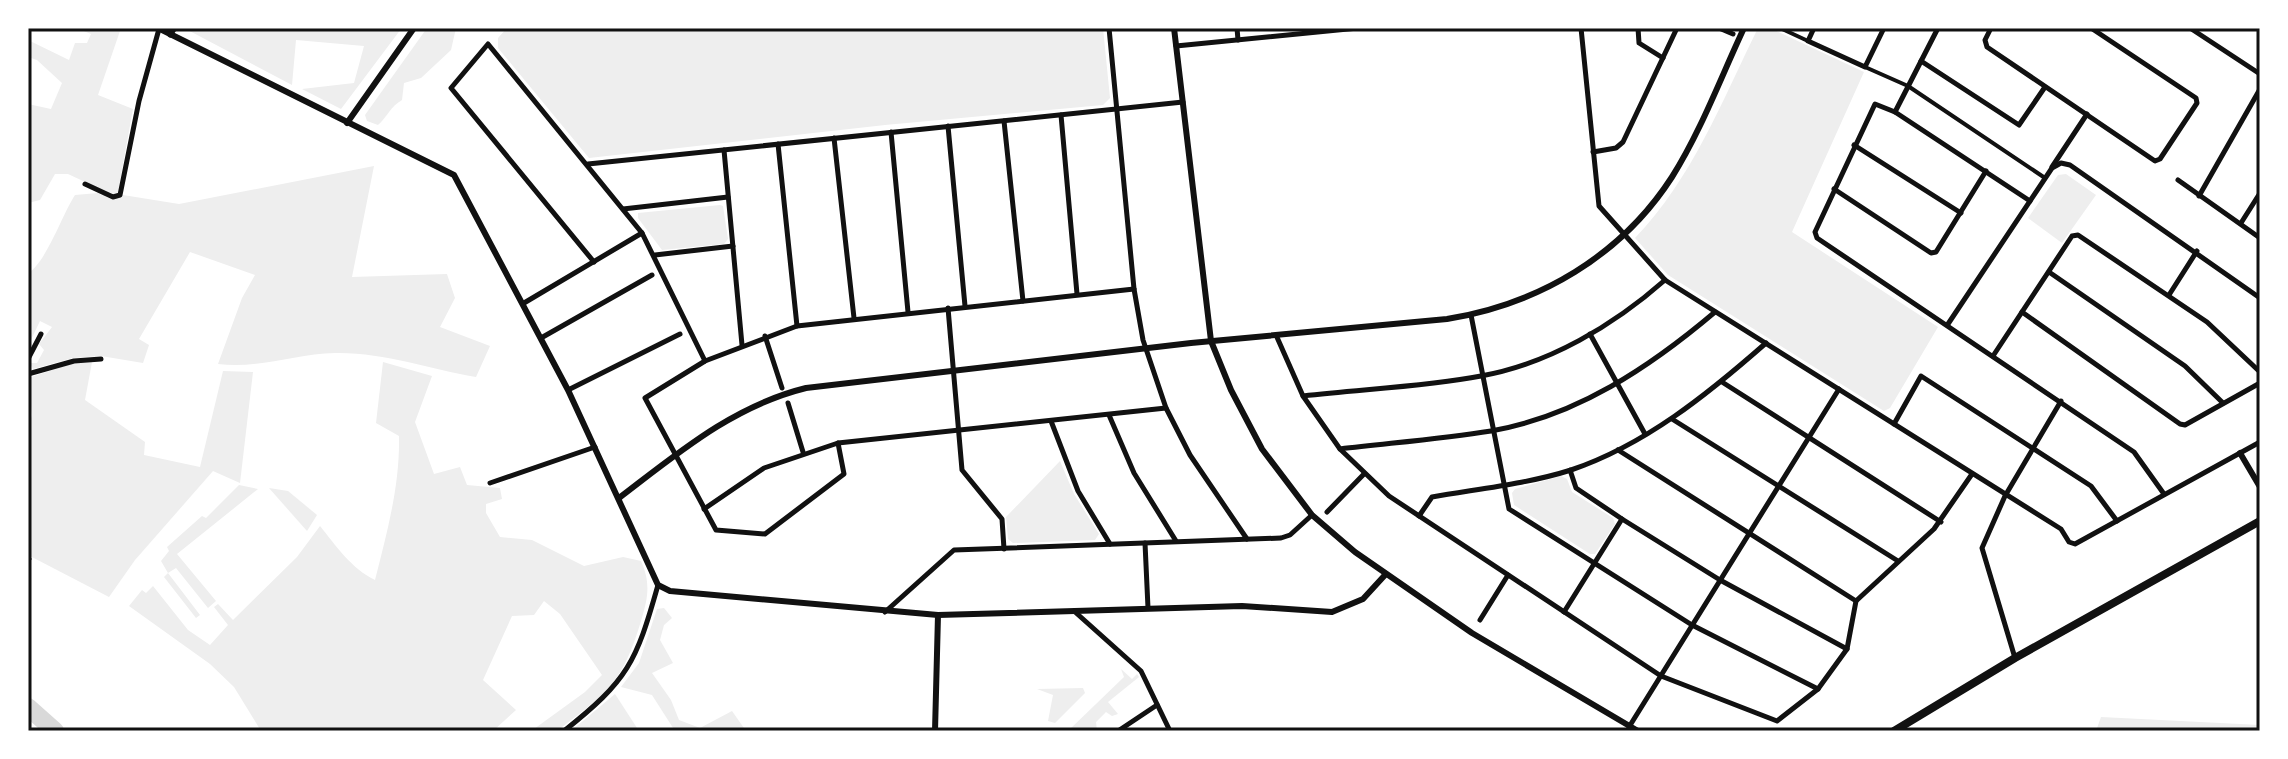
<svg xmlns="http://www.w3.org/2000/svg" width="2288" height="759" viewBox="0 0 2288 759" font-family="Montserrat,sans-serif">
<rect width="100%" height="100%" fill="#fff"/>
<g fill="#eee">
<polygon points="76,28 121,28 98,95 133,109 118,192 113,195 68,174 55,174 40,200 28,203 28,104 51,109 62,83 37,60 28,57 28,40 69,60 75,43 87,43 91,34"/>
<polygon points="184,28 400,28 401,29 341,109 302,89 354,83 364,46 296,40 292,85"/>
<path d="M427 28H456L451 50 421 78 404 83 402 100C390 107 388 116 378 125L367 121 365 115Z"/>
<polygon points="507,28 1103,28 1110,98 1103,105 885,125 589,158 498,48 498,38"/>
<path d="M1758 28H1770L1864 72 1792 232 1938 327 1890 408 1884 411 1668 275 1635 238C1692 179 1722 101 1758 28Z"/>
<path d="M374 166 352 277 447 274 455 298 440 327 490 346 476 377C429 369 383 352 335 353 295 354 259 369 218 364L242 298 255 275 190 252 139 339 149 345 143 363 101 356 73 358 33 369 30 363H37L44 350 39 344 52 327 40 321 28 346V273C46 263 62 215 75 195L98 193 113 200 123 195 179 204Z"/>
<polygon points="2066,174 2096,195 2062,243 2028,218 2058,175"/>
<polygon points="720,205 723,206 728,239 724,244 662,250 638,218 638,213"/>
<polygon points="92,362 85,400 145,442 144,455 200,467 223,371 253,372 240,483 213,471 135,560 109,597 28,555 28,429 32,415 28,378 74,363"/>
<path d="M383 362 432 376 415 422 434 474 460 467 467 485 500 488 502 499 486 504V513L500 537 532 540 584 566 623 557 641 561C651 583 648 598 641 621 622 684 608 692 557 731L534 729 585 692 602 675 560 614 544 601 534 615 512 616 483 680 516 710 493 731H261L234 687 210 664 129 606 142 590 146 593 153 586 188 630 210 645 228 625 214 607 218 604 233 620 297 557 320 526C336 546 352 569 375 580 387 532 400 486 399 436L376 423Z"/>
<polygon points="1060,461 1074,494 1099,534 1095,540 1013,543 1008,539 1006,517"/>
<polygon points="1561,476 1567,479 1572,492 1613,518 1615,524 1595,554 1590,554 1514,505 1512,493 1515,489"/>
<polygon points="239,485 258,489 177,554 216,601 208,608 176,568 168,573 200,615 196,618 164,577 168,573 161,561 169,551 167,547 202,516 206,518"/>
<polygon points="269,488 288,491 317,515 307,531"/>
<polygon points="664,608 672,618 664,625 660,640 673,663 652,673 671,700 679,720 700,728 732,711 746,731 675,731 652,695 621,687 639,663 657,609"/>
<polygon points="1121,669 1132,679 1137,674 1139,677 1108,702 1118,714 1112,716 1106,712 1096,722 1097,731 1068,731 1124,677"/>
<polygon points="1083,688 1085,693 1055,723 1048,721 1053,695 1037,689"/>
<polygon points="615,694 639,731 571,731"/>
<polygon points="2101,717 2260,725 2260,731 2096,731"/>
</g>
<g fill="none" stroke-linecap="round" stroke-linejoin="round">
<polyline stroke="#d9d9d9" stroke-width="18" points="28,707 55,731"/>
<g stroke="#111" stroke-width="4">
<polyline points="1780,28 1808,41"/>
<polyline points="1865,67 1908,86 2045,178"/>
</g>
<g stroke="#111" stroke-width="5">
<polyline points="1109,28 1134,289 1143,340 1166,408 1190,455 1247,539"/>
<polyline points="1237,28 1238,40"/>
<polyline points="1581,28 1599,206 1665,280 2061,529 2069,542 2075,544 2260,442"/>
<polyline points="1638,28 1639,43 1663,58"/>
<polyline points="1719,28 1733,34"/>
<polyline points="1814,28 1808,41 1865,67 1884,28"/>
<polyline points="1991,28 1985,40 1987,47 2155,161 2160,159 2197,103 2196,98 2091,28"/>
<polyline points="2190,28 2260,74"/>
<polyline points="170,35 175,28"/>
<polyline points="1176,46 1358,28"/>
<polyline points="1921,61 2019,125 2045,87"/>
<polyline points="1895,112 1938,28"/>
<polyline points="1061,115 1077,294"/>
<polyline points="1004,121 1023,301"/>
<polyline points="948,126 965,306"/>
<polyline points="891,132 908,312"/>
<polyline points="834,138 854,318"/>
<polyline points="778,144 797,326"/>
<polyline points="1854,145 1961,213"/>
<polyline points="724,150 742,345"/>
<polyline points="1593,152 1616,148 1623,142 1677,28"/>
<polyline points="588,164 1183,102"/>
<polyline points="2052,167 2087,114"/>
<polyline points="2178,180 2260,238"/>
<polyline points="85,184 113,197 120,195 139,101 159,29"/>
<polyline points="1834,189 1931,253 1936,252 1986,171"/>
<polyline points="2199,196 2260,89"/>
<polyline points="2030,201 1895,112 1875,104 1815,232 1817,238 2134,452 2164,494"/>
<polyline points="623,209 728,197"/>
<polyline points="2241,223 2260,193"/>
<polyline points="655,255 733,246"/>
<polyline points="594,262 451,88 488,44 642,233 705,361"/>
<polyline points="2049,272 2185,366 2223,403"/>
<polyline points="2169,295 2197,251"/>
<polyline points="524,303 642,233"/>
<polyline points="948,308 962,470 1002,519 1004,549"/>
<polyline points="2022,312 2180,424 2185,425 2260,383"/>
<polyline points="1471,315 1509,509 1692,625 1818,689"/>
<polyline points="1948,324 2052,168 2061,163 2070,165 2260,298"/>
<polyline points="1590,334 1645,434"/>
<polyline points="1276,335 1303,396 1340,449 1389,496 1661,676 1777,721 1818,689 1847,649 1856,601 1934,529 1972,474"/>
<polyline points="765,336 782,388"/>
<polyline points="541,338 652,275"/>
<polyline points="1993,356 2072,236 2078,235 2207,322 2260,372"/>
<polyline points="28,359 41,334"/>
<polyline points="28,374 74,361 101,359"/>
<polyline points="1722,382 1941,522"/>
<polyline points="568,390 680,334"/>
<path d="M1303 396C1362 389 1423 387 1481 376 1549 364 1614 325 1665 280"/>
<polyline points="788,403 803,452"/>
<polyline points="28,406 28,419"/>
<polyline points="1109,415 1134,473 1176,541"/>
<polyline points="1672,419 1898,561"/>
<polyline points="1051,421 1078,491 1110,544"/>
<polyline points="1894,424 1921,376 2091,486 2117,521"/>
<polyline points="838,443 844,474 765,534 716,530 645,398 705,361 797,326 1134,289"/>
<path d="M1340 449C1390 443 1441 439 1491 431 1577 416 1650 367 1715 312"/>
<polyline points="1618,450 1856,601"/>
<polyline points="1570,470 1576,488 1622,519 1720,580 1847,649"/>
<polyline points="490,483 595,447"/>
<polyline points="704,509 764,468 838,443 1166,408"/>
<polyline points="1327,512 1364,474"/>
<path d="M1419 516 1432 497C1477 489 1527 484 1571 470 1645 445 1708 394 1766 343"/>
<polyline points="1145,543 1148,608"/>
<polyline points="28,558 29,559"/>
<polyline points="1074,611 1141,671 1170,731"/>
<polyline points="885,612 954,550 1281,538 1290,535 1312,515"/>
<polyline points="1564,612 1622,519"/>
<polyline points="1480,620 1508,575"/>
<polyline points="2015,658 1982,548 2005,496 2061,401"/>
<polyline points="1629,727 1839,389"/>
<path d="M564 731C628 680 636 663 658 585"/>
<polyline points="1118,731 1157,705"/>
</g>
<g stroke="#111" stroke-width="6">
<polyline points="158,28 454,175 568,390 658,585 670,591 938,615 1242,606 1332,612 1363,599 1385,575"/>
<polyline points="1174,28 1211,341 1231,390 1262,449 1312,515 1355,552 1472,633 1638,731"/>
<polyline points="347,123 414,28"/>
<polyline points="2240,453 2260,487"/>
<path d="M619 498C678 453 733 406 806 388L1191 343 1447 319C1539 304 1621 256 1672 177 1701 131 1721 77 1744 28"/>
<polyline points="935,731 938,615"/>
</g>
<polyline stroke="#111" stroke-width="8" points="1894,731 2015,658 2260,521"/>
</g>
<rect width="2288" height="759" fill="none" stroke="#ffffff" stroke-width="60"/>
<rect x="30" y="30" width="2228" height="699" fill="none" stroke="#111" stroke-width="3"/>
</svg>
